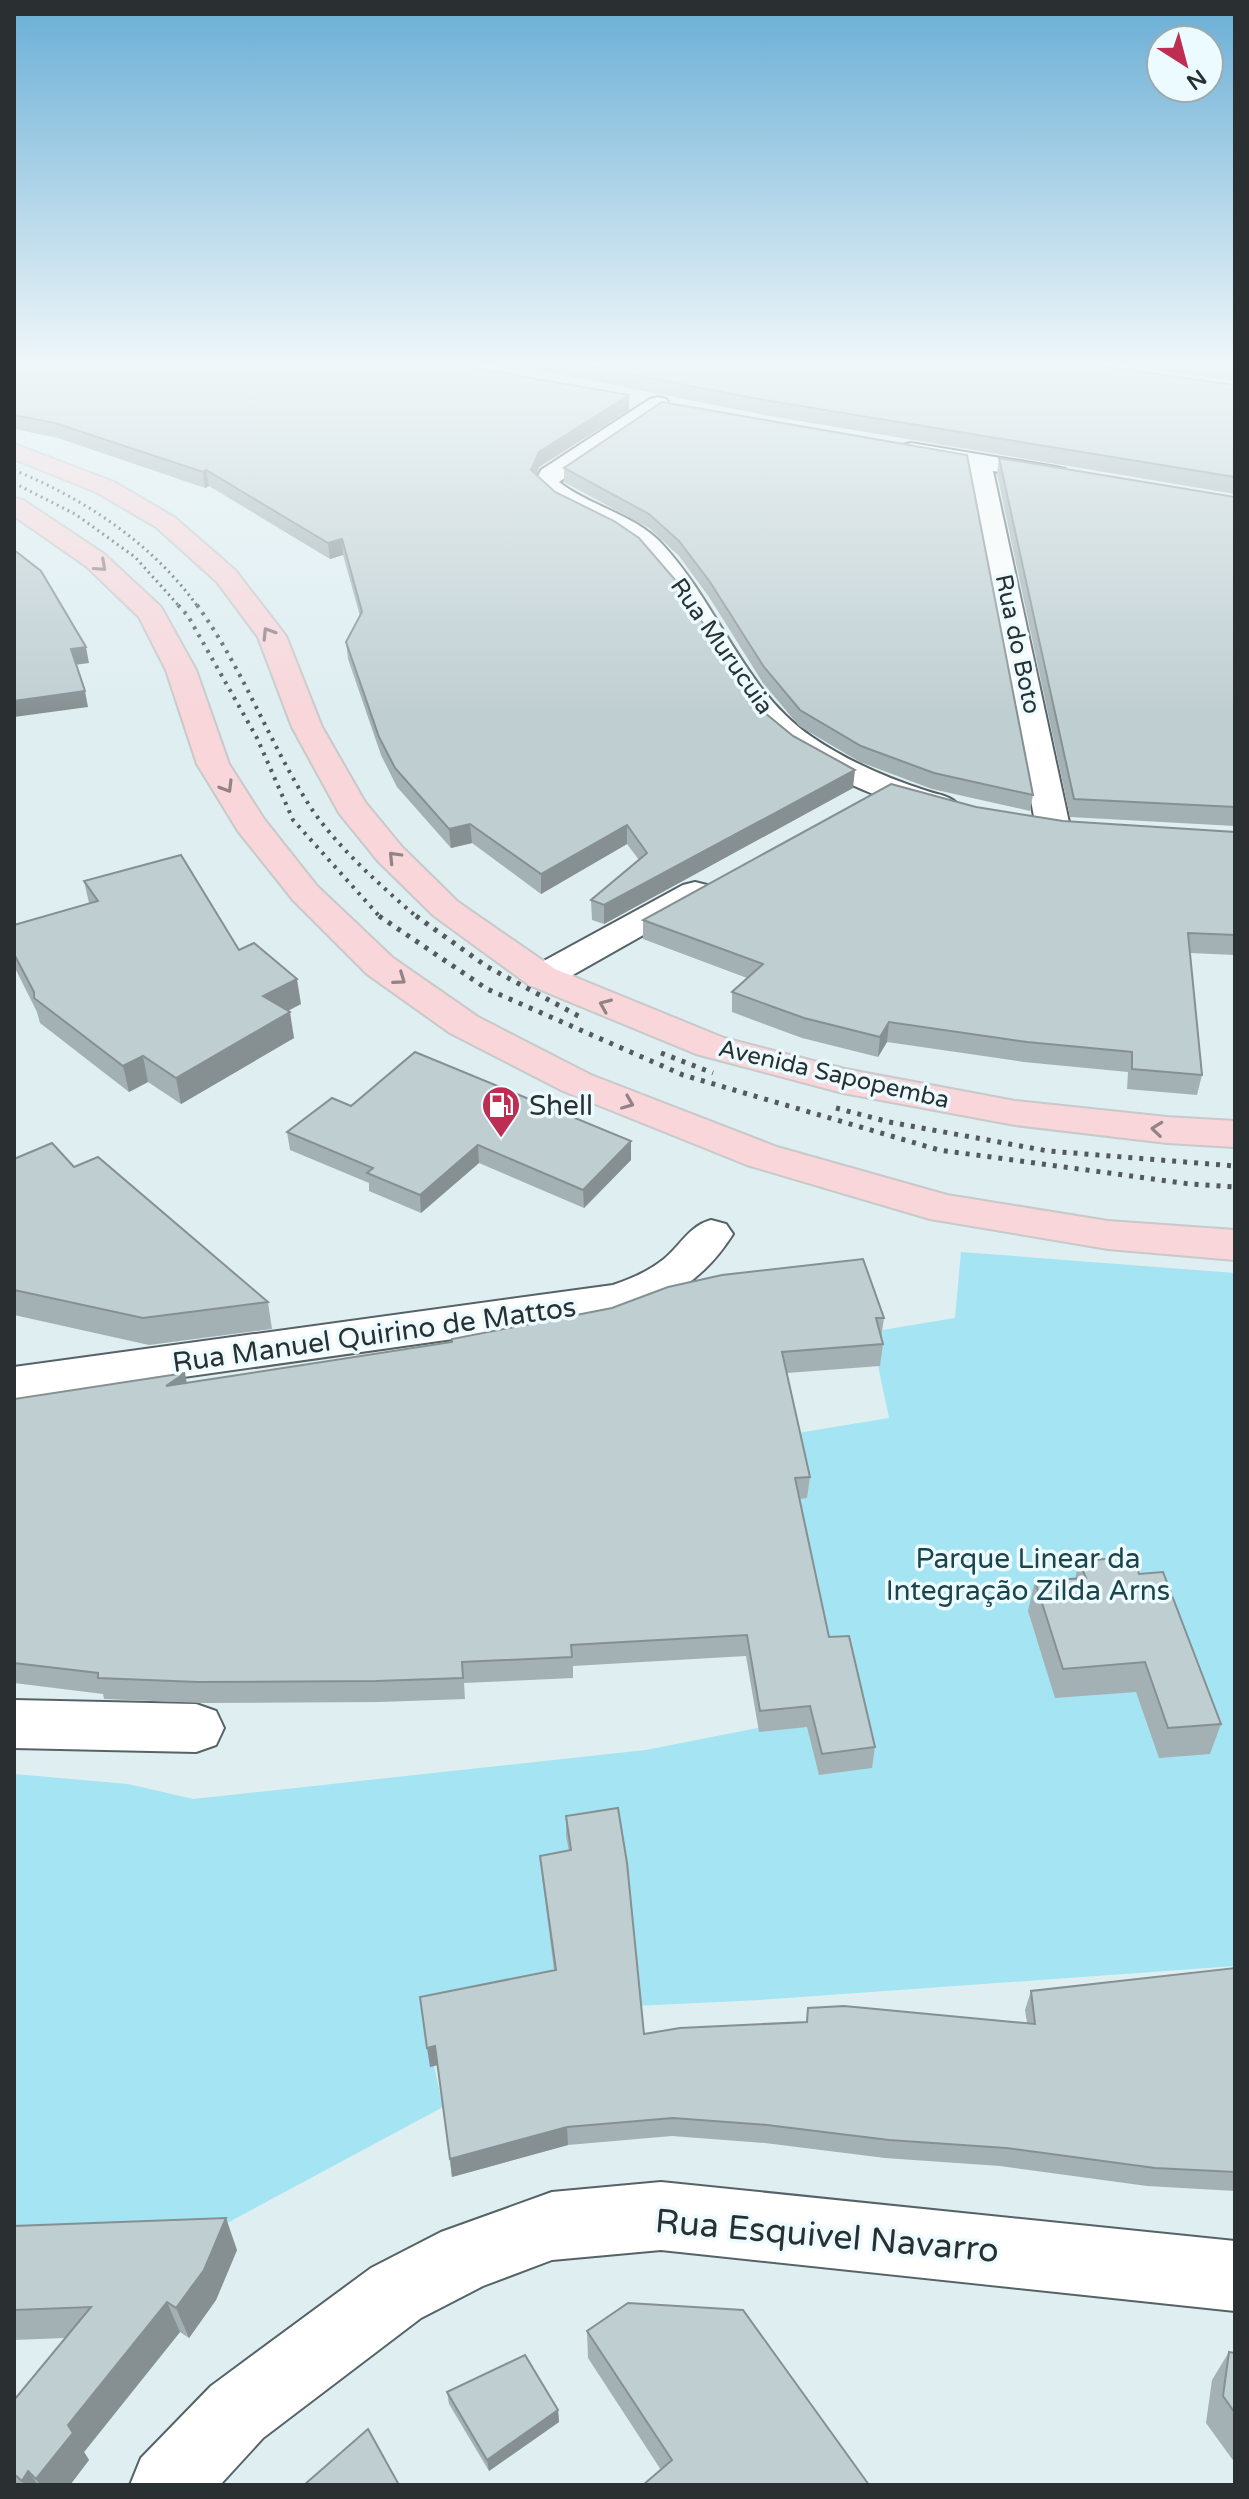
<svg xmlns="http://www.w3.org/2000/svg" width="1249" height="2499" viewBox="0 0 1249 2499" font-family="'Varela Round',sans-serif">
<rect width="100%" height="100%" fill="#deeef1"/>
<polygon fill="#a4e4f3" points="961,1252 1235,1273 1235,1966 760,2000 423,2016 443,2107 173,2252 14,2254 14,1774 128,1784 193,1799 646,1750 843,1711 786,1435 889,1418 871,1332 955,1318"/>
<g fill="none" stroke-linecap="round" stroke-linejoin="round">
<defs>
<g id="street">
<path d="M658 397 666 399 669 404 666 409 559 482C591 507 635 514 663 545 718 604 744 691 812 737 847 761 887 778 927 791 939 795 952 796 959 806L955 813C931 819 901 805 878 796 789 760 757 730 707 648 688 615 669 579 641 552 612 523 558 519 534 484L541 470 650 399Z"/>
<polygon points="911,443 1056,467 1065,469 1068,474 1065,479 1056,481 993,471 1070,827 1065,834 1053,837 1041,834 1036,827 968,467 903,455 899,450 903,445"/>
<polygon points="695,882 707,885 712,892 707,899 555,985 542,988 529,985 523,977 529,969 683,885"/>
<path d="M711 1220 726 1224 733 1234C704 1280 668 1301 616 1316L14 1401V1367L613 1285C631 1279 649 1271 664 1259 681 1245 689 1226 711 1220Z"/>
<polygon points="14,1700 196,1704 216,1711 224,1728 216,1745 196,1752 14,1748"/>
<polygon points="661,2182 1235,2241 1235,2311 661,2250 552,2260 483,2286 421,2318 263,2438 220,2485 130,2485 141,2458 211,2386 371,2268 441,2232 552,2192"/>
</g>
<g id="primary">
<polygon points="14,444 114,482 174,517 235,570 286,636 322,727 365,802 402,847 458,902 555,969 724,1038 845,1069 1015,1101 1167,1117 1235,1121 1235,1147 1167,1143 1015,1125 843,1093 696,1054 529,985 434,916 378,861 339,813 292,727 258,637 217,582 156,527 96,492 14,459"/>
<polygon points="14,498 23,500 104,554 161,607 196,670 229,764 264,819 317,886 393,958 478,1017 591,1075 777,1147 947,1195 1108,1221 1235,1230 1235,1260 1108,1249 930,1219 747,1165 563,1091 450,1033 367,974 293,900 238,831 197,764 166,670 139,617 86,566 14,516"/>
</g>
</defs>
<use href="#street" stroke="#566366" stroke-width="4"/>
<use href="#primary" stroke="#c8c9c9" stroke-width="4"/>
<use href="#street" fill="#fff" fill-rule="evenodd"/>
<use href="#primary" fill="#f8d6da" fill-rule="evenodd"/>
<g stroke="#525a5c" stroke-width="3" stroke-dasharray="2 4" stroke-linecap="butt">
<path d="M14 470C85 499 153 544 198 607"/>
<polyline points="14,483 75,514 135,557 180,607"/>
</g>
<g stroke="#525a5c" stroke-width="4" stroke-dasharray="3 6" stroke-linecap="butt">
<polyline points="178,605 188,616 257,738 293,820 381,918"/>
<path d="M197 605C243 668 269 743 311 808 339 849 381 886 418 918"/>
</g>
<g stroke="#525a5c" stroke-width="5" stroke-dasharray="4 7" stroke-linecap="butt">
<polyline points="379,916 487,989 683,1075 939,1150 1190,1184 1235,1187"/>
<polyline points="416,916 486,966 584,1019"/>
<polyline points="661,1053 713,1073"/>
<polyline points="836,1108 889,1122 1048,1151 1235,1166"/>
</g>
</g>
<g fill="#a4b1b4">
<polygon points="14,365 629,395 629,410 539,467 536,475 753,703 853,788 604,924 592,920 591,900 639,860 627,844 541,894 472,843 451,848 397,787 381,755 348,659 346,642 360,616 343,555 330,559 209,486 205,488 58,438 14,429"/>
<polygon points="481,365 1094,365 1235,385 1235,494 764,415 548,372"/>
<polygon points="1122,365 1235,365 1235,381"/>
<polygon points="662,402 1033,795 1030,811 932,789 860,762 799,726 763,683 709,597 679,556 649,528 564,482 564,468"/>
<polygon points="999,458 1235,497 1235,826 1070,817 997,474"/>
<polygon points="976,807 1063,821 1235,832 1235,955 1190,953 1202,1075 1197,1095 1127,1089 1128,1072 1024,1062 887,1042 878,1057 802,1038 732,1012 732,992 747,978 643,939 643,920"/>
<polygon points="84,881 239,950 301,1004 288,1011 294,1038 181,1104 148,1082 129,1092 40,1023 37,1012 14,966 14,925 89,903"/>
<polygon points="351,1106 631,1160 584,1208 479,1163 421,1213 369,1191 369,1183 290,1150 287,1132"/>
<polygon points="14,1159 74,1167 268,1302 272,1329 149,1345 14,1315"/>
<polygon points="884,1318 881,1338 883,1344 880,1366 787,1373 810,1477 807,1498 799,1499 829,1637 875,1747 872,1768 819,1775 807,1727 759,1732 746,1656 573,1666 573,1678 464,1683 465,1699 380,1702 203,1703 104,1699 103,1694 14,1683 14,1399 187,1383 452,1342"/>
<polygon points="1079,1561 1139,1574 1221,1724 1210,1754 1159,1758 1136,1692 1055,1698 1028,1611 1035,1581 1075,1579"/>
<polygon points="566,1816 644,2034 806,2022 808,2008 1027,2023 1025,2010 1031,1991 1235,1968 1235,2191 1147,2186 1000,2166 885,2158 765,2143 672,2136 568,2145 452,2177 438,2065 430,2067 554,1970 542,1876 540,1856 569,1851 566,1836"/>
<polygon points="14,2226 237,2250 216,2300 189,2338 180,2332 84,2452 89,2460 70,2485 14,2484 14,2400 65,2338 14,2340"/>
<polygon points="587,2331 869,2485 661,2470 588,2358"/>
<polygon points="1229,2352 1235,2353 1235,2463 1206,2423 1212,2380"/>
<polygon points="447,2392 558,2410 559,2422 489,2471 449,2404"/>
</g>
<g fill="#869092">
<polygon points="629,395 629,410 539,467 532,486 531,470 539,452"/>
<polygon points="206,470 209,486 205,488 203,472"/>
<polygon points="342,539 343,555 330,559 328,543"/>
<polygon points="86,647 89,663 74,665 71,649"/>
<polygon points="85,691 88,707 14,717 14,701"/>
<polygon points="855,770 853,788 604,924 604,905"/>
<polygon points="470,824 472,843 451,848 449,829"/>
<polygon points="627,825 627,844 541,894 541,874"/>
<polygon points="297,979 301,1004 267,1021 263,996"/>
<polygon points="290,1012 294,1038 181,1104 176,1078"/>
<polygon points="889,1022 887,1042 878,1057 880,1037"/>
<polygon points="143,1056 148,1082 129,1092 123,1066"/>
<polygon points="631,1141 631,1160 584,1208 583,1190"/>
<polygon points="478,1145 479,1163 421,1213 420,1195"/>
<polygon points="185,1373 189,1395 166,1386"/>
<polygon points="435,2046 438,2065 430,2067 427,2048"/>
<polygon points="567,2127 568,2145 452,2177 450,2159"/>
<polygon points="226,2218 237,2250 216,2300 189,2338 176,2308"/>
<polygon points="167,2302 180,2332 84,2452 89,2460 70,2485 40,2485 36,2479 68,2425"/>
<polygon points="558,2410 559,2422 489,2471 487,2460"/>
<polygon points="28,2471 38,2485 25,2485 22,2481"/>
</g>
<g fill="#bfced1" stroke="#869092" stroke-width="2">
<polygon points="14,365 457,365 629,395 539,452 531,470 555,492 614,521 639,538 677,582 753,703 793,736 855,770 604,905 591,900 647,853 627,825 541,874 470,824 449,829 395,768 379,737 346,642 362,612 342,539 328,543 206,470 203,472 55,423 14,415"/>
<polygon points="583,365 1094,365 1235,385 1235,477 764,400"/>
<polygon points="662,402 967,455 1033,795 934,773 861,746 800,710 764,667 710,582 679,541 649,514 564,468"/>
<polygon points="999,458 1235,497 1235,807 1074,799"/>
<polygon points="14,550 41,571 86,647 71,649 85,691 14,701"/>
<polygon points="891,784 976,807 1063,821 1235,832 1235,935 1188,933 1202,1075 1132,1069 1132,1052 1027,1042 889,1022 880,1037 804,1018 732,992 763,964 643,920"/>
<polygon points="181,855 239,950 254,943 297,979 263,996 290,1012 176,1078 143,1056 123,1066 34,998 34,992 14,954 14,925 98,901 84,881"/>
<polygon points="415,1052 631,1141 583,1190 478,1145 420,1195 367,1173 373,1168 287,1132 332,1098 351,1106"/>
<polygon points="52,1143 74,1167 98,1157 268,1302 143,1318 14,1290 14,1159"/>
<polygon points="863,1259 884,1318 876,1318 883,1344 782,1352 810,1477 795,1478 829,1637 849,1636 875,1747 822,1754 810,1706 760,1711 747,1635 571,1645 572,1657 462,1662 463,1678 376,1681 198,1682 98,1678 98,1673 14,1663 14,1399 185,1373 166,1386 452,1342 452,1339 612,1308 668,1287 722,1275"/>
<polygon points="1133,1557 1139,1574 1163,1572 1221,1724 1168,1728 1145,1662 1063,1669 1035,1581 1086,1578 1079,1561"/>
<polygon points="618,1808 627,1863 644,2034 680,2028 807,2022 808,2008 844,2006 1035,2024 1031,1991 1235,1968 1235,2172 1155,2168 1006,2148 889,2140 767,2125 673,2118 567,2127 450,2159 435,2046 427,2048 420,1997 556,1970 540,1856 571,1850 566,1816"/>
<polygon points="226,2218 204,2270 176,2308 167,2302 68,2425 73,2433 36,2479 28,2471 22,2481 14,2474 14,2400 91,2307 14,2310 14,2226"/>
<polygon points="628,2303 743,2310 869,2485 643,2485 672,2460 587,2331"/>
<polygon points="1229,2352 1235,2353 1235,2413 1223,2396"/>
<polygon points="525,2355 558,2410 487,2460 447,2392"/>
<polygon points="368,2429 399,2485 304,2485"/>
</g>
<defs><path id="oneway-chevron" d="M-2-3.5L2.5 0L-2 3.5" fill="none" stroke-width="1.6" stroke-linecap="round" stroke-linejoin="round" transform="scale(2)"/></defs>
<g stroke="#918386">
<use href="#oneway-chevron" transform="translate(101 566) rotate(42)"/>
<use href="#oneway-chevron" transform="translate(268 633) rotate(-122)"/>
<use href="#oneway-chevron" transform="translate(227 787) rotate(59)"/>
<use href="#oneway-chevron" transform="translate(394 857) rotate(-134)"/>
<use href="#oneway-chevron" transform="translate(400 979) rotate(35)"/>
<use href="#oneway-chevron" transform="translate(605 1005) rotate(-157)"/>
<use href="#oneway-chevron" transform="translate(628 1103) rotate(22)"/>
<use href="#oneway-chevron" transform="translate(1157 1129) rotate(-174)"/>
</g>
<linearGradient id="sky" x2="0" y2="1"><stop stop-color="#69aed5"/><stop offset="0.51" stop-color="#f0f7f9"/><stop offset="1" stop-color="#f0f7f9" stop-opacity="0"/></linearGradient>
<rect width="1249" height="715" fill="url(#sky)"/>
<defs>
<symbol id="fuel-pin" viewBox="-11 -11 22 30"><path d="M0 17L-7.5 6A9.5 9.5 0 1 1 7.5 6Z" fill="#be2e53" stroke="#ecfbff"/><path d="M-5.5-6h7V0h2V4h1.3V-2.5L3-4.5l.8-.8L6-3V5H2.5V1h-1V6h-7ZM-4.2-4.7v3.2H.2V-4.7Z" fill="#fff"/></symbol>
</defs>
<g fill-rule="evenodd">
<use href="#fuel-pin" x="479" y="1083" width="44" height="60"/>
</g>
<g text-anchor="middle" stroke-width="7" stroke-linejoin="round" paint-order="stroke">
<g font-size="24" fill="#2a3031" stroke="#ecfbff">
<text transform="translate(1018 644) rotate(78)" y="8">Rua do Boto</text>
<text transform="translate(722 646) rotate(55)" y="8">Rua Murucuia</text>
<text transform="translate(834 1074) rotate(13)" y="8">Avenida Sapopemba</text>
</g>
<g font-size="28" fill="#2a3031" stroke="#ecfbff" text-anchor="start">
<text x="529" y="1115">Shell</text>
</g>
<g font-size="28" fill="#2a3031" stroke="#ecfbff">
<text transform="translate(374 1334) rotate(-8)" y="10">Rua Manuel Quirino de Mattos</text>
</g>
<g font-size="28" fill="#1b444d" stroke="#ecfbff">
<text x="1028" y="1568">Parque Linear da<tspan x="1028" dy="32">Integração Zilda Arns</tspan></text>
</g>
<g font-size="34" fill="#2a3031" stroke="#ecfbff">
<text transform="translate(827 2235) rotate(5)" y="12">Rua Esquivel Navarro</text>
</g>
</g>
<rect width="1249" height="2499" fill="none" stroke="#2a3031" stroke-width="32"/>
<g transform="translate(1185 64) rotate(144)"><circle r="38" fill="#ecfbff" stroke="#9eaaad" stroke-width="2"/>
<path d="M0-6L14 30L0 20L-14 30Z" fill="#be2e53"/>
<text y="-12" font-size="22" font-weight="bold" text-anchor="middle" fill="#2a3031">N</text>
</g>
</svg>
